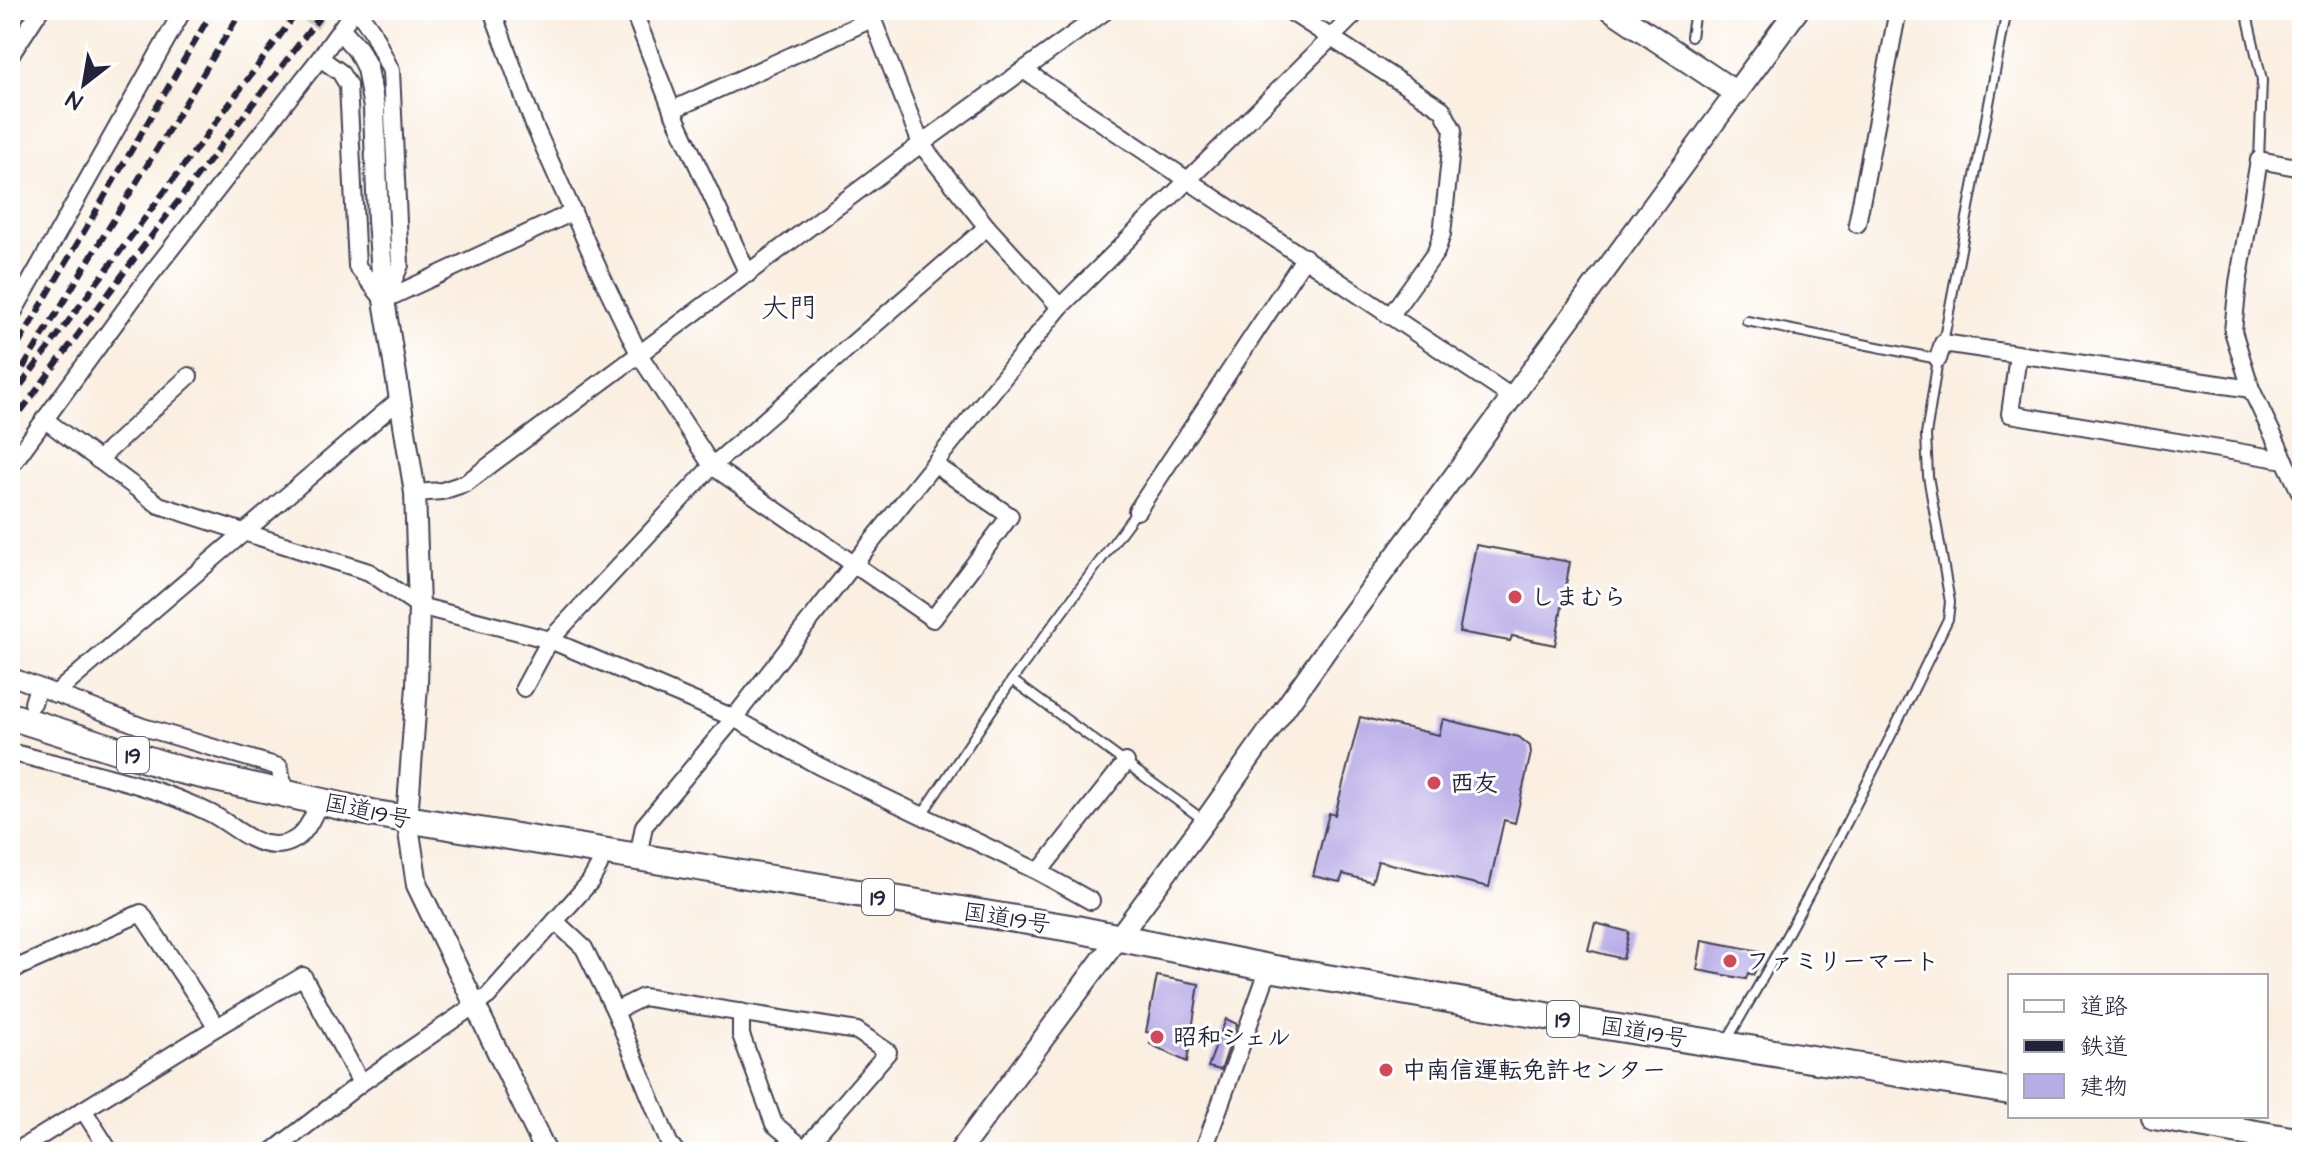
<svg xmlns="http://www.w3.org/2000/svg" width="2312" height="1162" viewBox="0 0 2312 1162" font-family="'Architects Daughter','Klee One',sans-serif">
<rect width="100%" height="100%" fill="#fff"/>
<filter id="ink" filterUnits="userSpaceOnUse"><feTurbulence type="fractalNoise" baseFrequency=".0125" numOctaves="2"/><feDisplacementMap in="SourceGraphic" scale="16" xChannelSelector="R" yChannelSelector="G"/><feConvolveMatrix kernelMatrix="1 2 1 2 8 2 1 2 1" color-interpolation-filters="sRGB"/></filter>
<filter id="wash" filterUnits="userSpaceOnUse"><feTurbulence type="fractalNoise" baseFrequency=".006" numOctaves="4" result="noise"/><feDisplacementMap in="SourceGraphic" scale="32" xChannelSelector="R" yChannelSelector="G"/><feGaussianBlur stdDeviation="1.8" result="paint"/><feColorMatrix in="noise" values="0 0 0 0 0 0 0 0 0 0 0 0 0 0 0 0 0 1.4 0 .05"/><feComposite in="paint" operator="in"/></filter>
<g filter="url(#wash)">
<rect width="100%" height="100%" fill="#faefe1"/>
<g id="blocks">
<g fill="#b9ade7">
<polygon points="1476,545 1570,562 1555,645 1512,636 1510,641 1459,632"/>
<polygon points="1360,717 1439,735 1443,719 1519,737 1530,746 1531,753 1515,823 1504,820 1489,887 1378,861 1372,882 1343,874 1340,882 1313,876 1329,813 1335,815"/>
<polygon points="1595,923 1629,932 1623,959 1588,950"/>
<polygon points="1702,940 1765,952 1753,975 1748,973 1746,979 1697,970"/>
<polygon points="1157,976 1199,984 1187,1062 1150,1044 1152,1033 1146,1032"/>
<polygon points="1226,1019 1237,1024 1221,1070 1208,1067"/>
</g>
</g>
</g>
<g filter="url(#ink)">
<use href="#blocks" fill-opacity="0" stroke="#424154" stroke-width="2"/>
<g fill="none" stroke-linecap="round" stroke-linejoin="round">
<polyline stroke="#cfc6c0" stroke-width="20" stroke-dasharray="20 10" stroke-linecap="butt" points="306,10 345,35"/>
<defs>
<g id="service">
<polyline points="2246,10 2262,80 2259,160"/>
<polyline points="1691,37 1695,10"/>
<polyline points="1943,343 2007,10"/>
<polyline points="1012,680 1205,821"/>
<polyline points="921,816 1012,680 1137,511"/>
<path d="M1727 1040C1808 903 1879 762 1948 619L1950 602 1928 476 1926 435 1938 359 1747 321"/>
</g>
<g id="minor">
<polyline points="357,10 372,31 391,71 400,265 385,300"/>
<polyline points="492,10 534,125 601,275 640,356 712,466 933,619 1010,516 934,464"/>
<polyline points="633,10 672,110 748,274"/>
<polyline points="869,10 921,144 987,227 1060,307"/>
<polyline points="1288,10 1442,109 1453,130 1442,234 1436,252 1390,316"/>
<polyline points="10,56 40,10"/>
<polyline points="320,58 340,72 348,85 357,266 384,300"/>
<polyline points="1025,71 1513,398"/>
<polyline points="672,110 872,19"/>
<polyline points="2302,168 2259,160 2238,283 2233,331 2251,389 2302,496"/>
<polyline points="1857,224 1898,10"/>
<polyline points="384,300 573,212"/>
<polyline points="10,318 183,10"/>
<polyline points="2018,355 2010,414 2285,460"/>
<polyline points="1938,359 1943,343 2251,389"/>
<polyline points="44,419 159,505 369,572 419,606 550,640 734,718 819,766 1039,872 1091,901"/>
<polyline points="98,460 189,376"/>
<polyline points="10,467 148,278 320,58 354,10"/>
<polyline points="415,493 442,491 466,483 921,144 1107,10"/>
<polyline points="1137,511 1305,257"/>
<polyline points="10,676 143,727 279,767 285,793"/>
<polyline points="524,688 550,640 712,466 987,227"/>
<polyline points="55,694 400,399"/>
<polyline points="33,703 38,687"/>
<path d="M10 752C77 770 147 782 210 813 232 824 249 844 275 845 302 845 311 822 320 801"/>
<polyline points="638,857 644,826 734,718 853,565 1060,307 1359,10"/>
<polyline points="1039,872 1126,762"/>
<polyline points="555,921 584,948 615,1011"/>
<polyline points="10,971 141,913 217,1027"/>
<polyline points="741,1012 741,1035 774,1124 808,1152"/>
<polyline points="84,1111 110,1152"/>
<polyline points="15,1152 217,1027 303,976 361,1083"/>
<polyline points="272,1152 361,1083 488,996 590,882 599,866 603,850"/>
<polyline points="676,1152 669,1143 615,1011 643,997 857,1031 888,1052 802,1152"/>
<polyline points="1203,1152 1269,968"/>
</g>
<g id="tertiary">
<polyline points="345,35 358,50 367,68 374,108 378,220 384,300 415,493 419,606 417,686 407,819 417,885 546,1152"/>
<polyline points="959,1152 1205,821 1332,642 1736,93"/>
</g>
<polyline id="secondary" points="1612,10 1736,93 1797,10"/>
<g id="trunk">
<polyline points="10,716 180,770 376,814 1076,929 1269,968 1575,1021 2010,1091"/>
<polyline points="2154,1116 2302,1142"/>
</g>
</defs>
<use href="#service" stroke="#424154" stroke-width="12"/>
<use href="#minor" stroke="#424154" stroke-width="20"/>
<use href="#tertiary" stroke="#424154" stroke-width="24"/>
<use href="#secondary" stroke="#424154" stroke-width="26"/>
<use href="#trunk" stroke="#424154" stroke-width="30"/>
<use href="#service" stroke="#fff" stroke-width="8"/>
<use href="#minor" stroke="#fff" stroke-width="16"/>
<use href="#tertiary" stroke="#fff" stroke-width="20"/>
<use href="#secondary" stroke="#fff" stroke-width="22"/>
<use href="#trunk" stroke="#fff" stroke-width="26"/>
<g stroke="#22223b" stroke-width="6" stroke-dasharray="12 6" stroke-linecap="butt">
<polyline points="10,359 213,10"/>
<polyline points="23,368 242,10"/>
<polyline points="10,400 299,10"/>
<polyline points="10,426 149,239 325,10"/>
</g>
</g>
</g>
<g fill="#d1495b" stroke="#fff" stroke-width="3">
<circle cx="1515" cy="597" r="8"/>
<circle cx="1434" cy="783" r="8"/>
<circle cx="1730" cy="961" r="8"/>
<circle cx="1157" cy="1037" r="8"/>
<circle cx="1386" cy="1070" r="8"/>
</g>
<g text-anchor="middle" stroke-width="6" stroke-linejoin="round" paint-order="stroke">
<g fill="#fff" stroke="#646476" stroke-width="2">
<rect x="117" y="737" width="32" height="36" rx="6"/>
<rect x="862" y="879" width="32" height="36" rx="6"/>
<rect x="1547" y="1001" width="32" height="36" rx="6"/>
</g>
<g font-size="22" font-weight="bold" fill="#22223b">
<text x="133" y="763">19</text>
<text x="878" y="905">19</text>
<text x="1563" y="1027">19</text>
</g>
<g font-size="24" font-weight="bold" fill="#22223b" stroke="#fff" text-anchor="start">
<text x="1531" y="605">しまむら</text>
<text x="1450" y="791">西友</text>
<text x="1746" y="969">ファミリーマート</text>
<text x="1173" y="1045">昭和シェル</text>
<text x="1402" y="1078">中南信運転免許センター</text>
</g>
<g font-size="24" fill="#22223b" stroke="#fff">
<text transform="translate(368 811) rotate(12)" y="8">国道19号</text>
<text transform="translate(1007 918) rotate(9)" y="8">国道19号</text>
<text transform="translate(1644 1032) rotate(9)" y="8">国道19号</text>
</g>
<g font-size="28" fill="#22223b" stroke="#fff">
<text x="789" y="317">大門</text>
</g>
</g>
<rect width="2312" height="1162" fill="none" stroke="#fff" stroke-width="40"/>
<rect x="2008" y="974" width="260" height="144" fill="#ffffff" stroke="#a7a7b1" stroke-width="2"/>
<rect x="2024" y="1000" width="40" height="12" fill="#ffffff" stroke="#a7a7b1" stroke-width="2"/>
<text x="2080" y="1014" font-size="24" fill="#22223b">道路</text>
<rect x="2024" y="1040" width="40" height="12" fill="#22223b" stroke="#a7a7b1" stroke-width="2"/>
<text x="2080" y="1054" font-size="24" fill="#22223b">鉄道</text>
<rect x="2024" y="1074" width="40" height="24" fill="#b9ade7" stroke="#a7a7b1" stroke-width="2"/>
<text x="2080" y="1094" font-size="24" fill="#22223b">建物</text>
<g transform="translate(84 84) rotate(211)" stroke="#ffffff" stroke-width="6" paint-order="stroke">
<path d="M0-6L14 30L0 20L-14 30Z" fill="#22223b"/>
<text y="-12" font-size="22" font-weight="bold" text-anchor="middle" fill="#22223b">N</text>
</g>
</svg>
